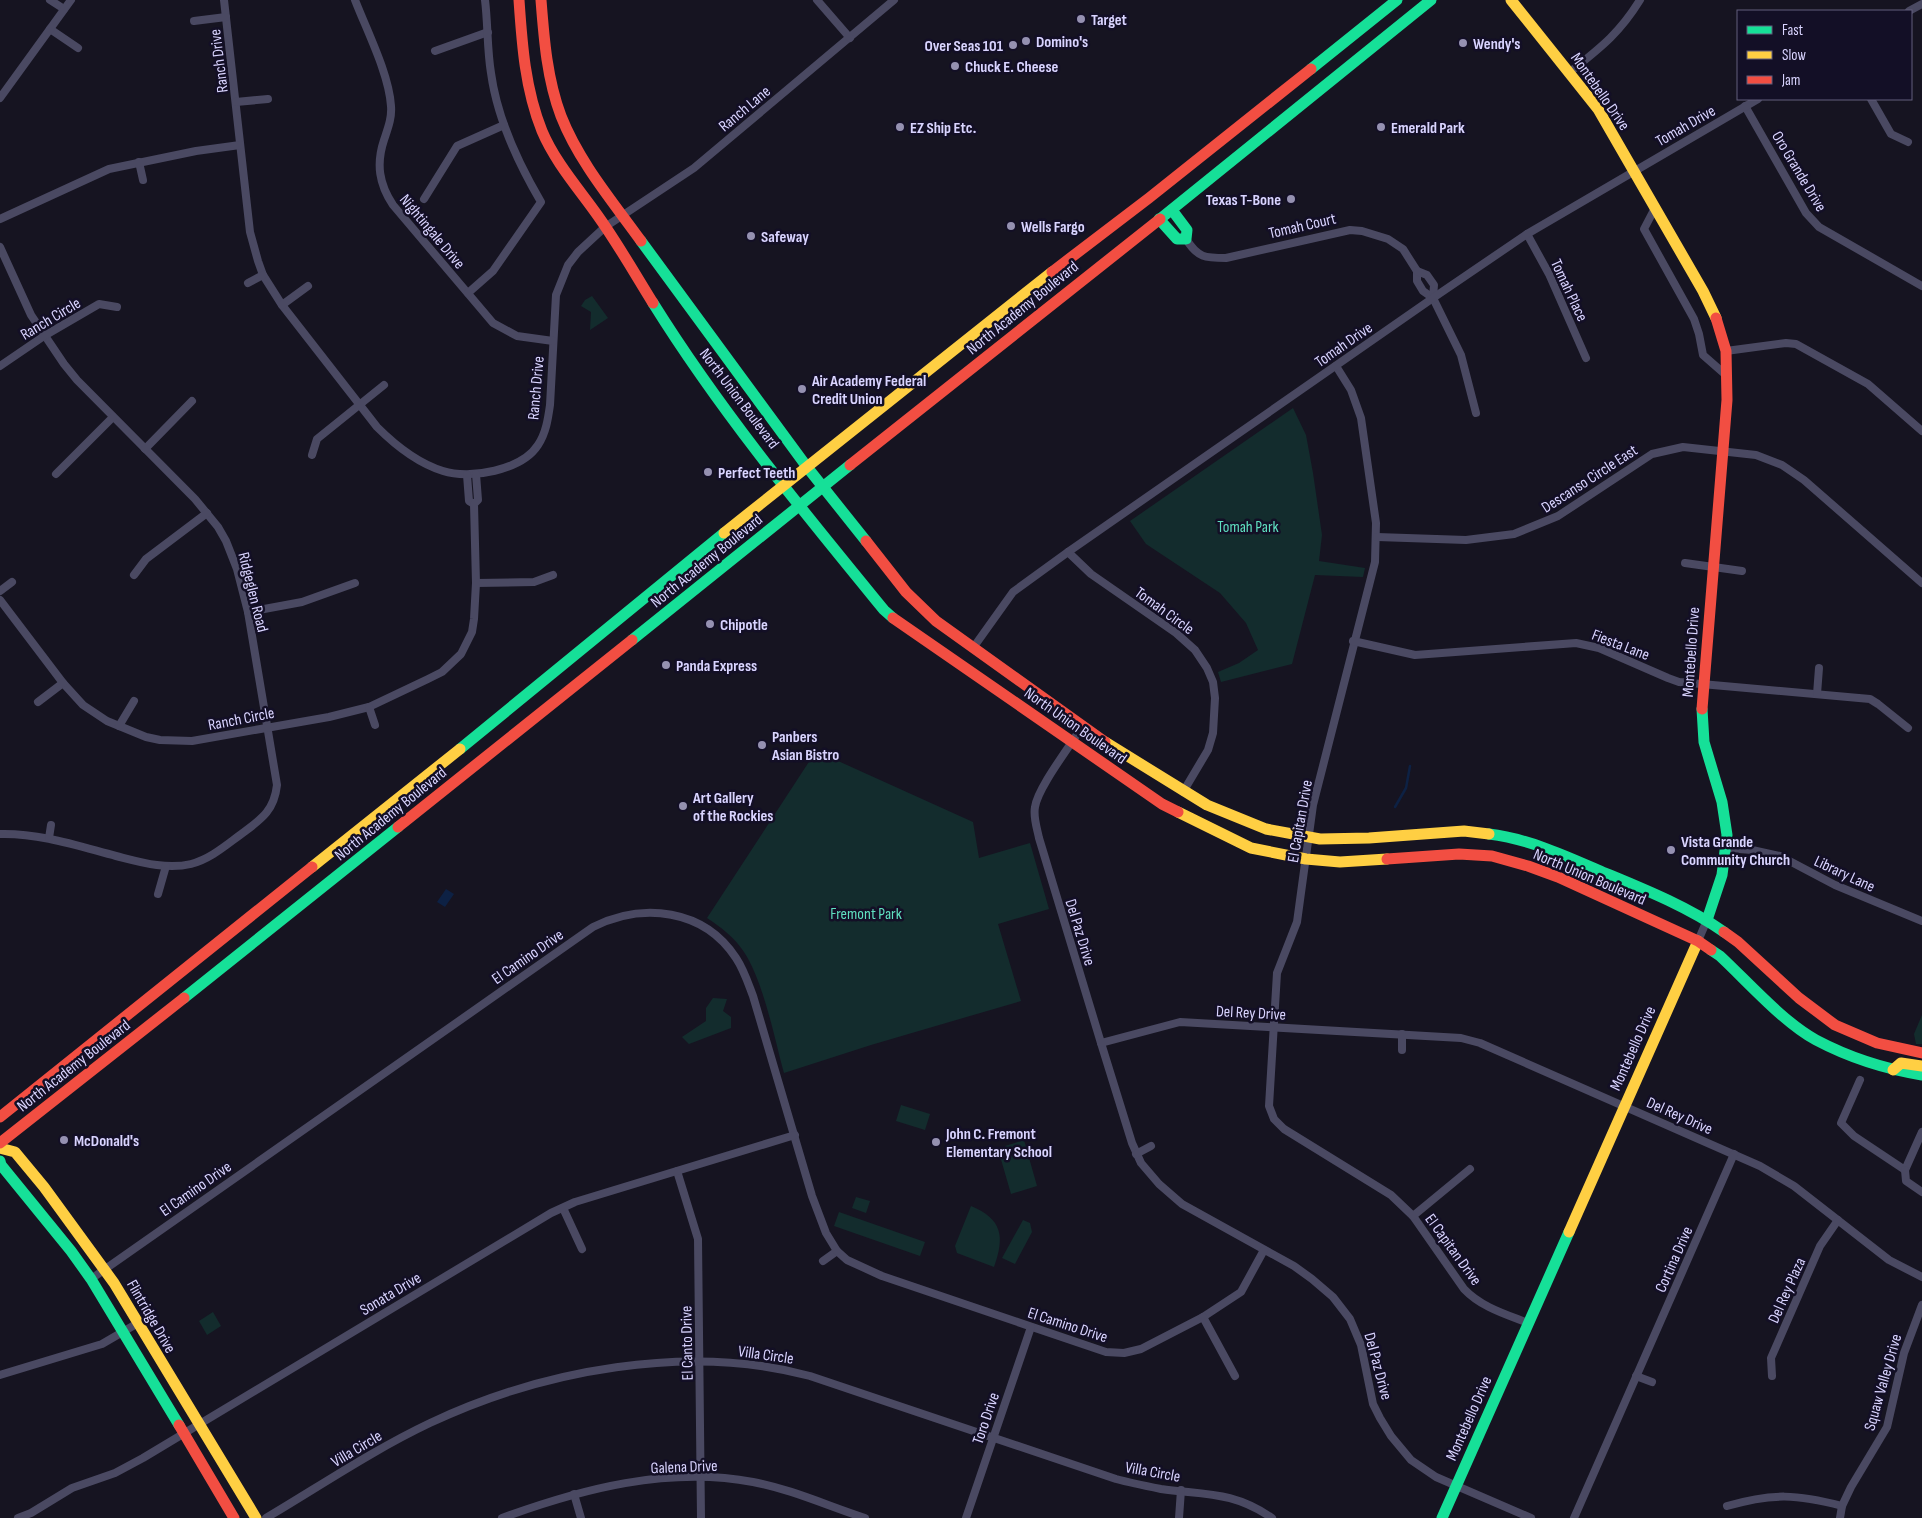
<svg xmlns="http://www.w3.org/2000/svg" width="1922" height="1518" viewBox="0 0 1922 1518" font-family="'Sofia Sans Condensed',sans-serif">
<rect width="100%" height="100%" fill="#161421"/>
<g fill="#132c2d">
<polygon points="592,296 608,318 590,330 591,312 581,306 585,300"/>
<polygon points="1293,408 1306,435 1313,473 1322,535 1319,561 1365,568 1363,577 1315,575 1292,664 1221,682 1218,672 1239,663 1258,650 1246,623 1220,593 1146,544 1130,521"/>
<path d="M816 751 973 822 979 858 1030 843 1049 909 998 924 1021 1001 871 1045 784 1073C774 1037 764 983 744 952 735 938 721 927 707 918Z"/>
<polygon points="713,998 727,999 723,1011 731,1017 731,1028 689,1044 682,1037 706,1021 706,1008"/>
<polygon points="1922,1015 1922,1044 1916,1044 1914,1034"/>
<polygon points="901,1105 930,1114 925,1130 896,1121"/>
<polygon points="1024,1140 1037,1186 1011,1194 1000,1156 1008,1154 1005,1146"/>
<polygon points="856,1197 870,1201 866,1213 852,1208"/>
<path d="M971 1206C1002 1219 1005 1236 994 1267L957 1253 955 1246Z"/>
<polygon points="839,1212 925,1242 920,1256 834,1226"/>
<polygon points="1023,1220 1030,1223 1032,1232 1015,1264 1002,1258"/>
<polygon points="213,1312 221,1326 207,1335 199,1321"/>
</g>
<polygon fill="#0d2144" points="446,889 454,894 445,907 437,902"/>
<g fill="none" stroke-linecap="round" stroke-linejoin="round">
<polyline stroke="#0d2144" stroke-width="2.5" points="1395,807 1406,788 1410,766"/>
<g stroke="#4a4962" stroke-width="8">
<polyline points="50,0 64,9"/>
<path d="M224 0 250 232 258 261 263 275 282 305 377 427C396 446 417 463 443 471 470 480 522 470 538 445 546 433 548 419 550 405L556 295 568 265 578 252 605 227 694 168 894 0"/>
<path d="M355 0C367 31 389 74 391 106 392 118 388 128 384 140 376 164 379 184 393 205L493 323 517 336 553 341"/>
<polyline points="817,0 850,38"/>
<polyline points="1909,11 1922,4"/>
<polyline points="194,21 226,17"/>
<polyline points="50,29 78,48"/>
<polyline points="435,51 488,32"/>
<path d="M1570 72C1600 48 1619 34 1640 0"/>
<polyline points="0,98 71,0"/>
<polyline points="1871,99 1891,134 1908,142"/>
<polyline points="236,102 268,99"/>
<polyline points="1745,106 1806,213 1819,227 1922,286"/>
<polyline points="139,162 143,180"/>
<polyline points="424,199 457,146 504,125"/>
<polyline points="1655,208 1644,229 1694,319 1699,334 1703,355 1727,376"/>
<polyline points="0,219 109,169 196,151 240,145"/>
<polyline points="1527,234 1549,274 1586,358"/>
<path d="M1186 239C1198 258 1205 258 1226 258L1350 230 1362 231 1388 239 1403 249 1417 271V281L1423 291 1433 298"/>
<path d="M0 247 31 315 64 364 77 380 195 499 218 527 226 541 237 569 248 612 277 785C274 812 260 820 240 835 225 846 210 859 191 864 166 870 140 862 116 856 78 846 40 833 0 834"/>
<polyline points="1417,271 1427,275 1434,285 1433,298 1461,355 1476,413"/>
<polyline points="248,283 263,275"/>
<path d="M468 293 493 271 541 202C518 163 497 117 491 73 487 49 488 24 485 0"/>
<polyline points="282,305 308,286"/>
<polyline points="1726,351 1786,343 1796,344 1868,384 1922,431"/>
<polyline points="0,366 44,336 99,304 117,307"/>
<path d="M1336 366 1351 390 1361 418 1376 523 1375 562 1313 805 1297 922 1277 973 1269 1106 1274 1119 1284 1129 1391 1195 1413 1216 1464 1289C1481 1307 1505 1314 1528 1323"/>
<polyline points="145,449 192,401"/>
<polyline points="312,455 317,439 384,385"/>
<polyline points="56,474 113,417"/>
<polyline points="467,475 469,501 474,504"/>
<polyline points="1377,537 1466,540 1514,534 1558,516 1652,454 1683,447 1756,455 1782,465 1804,480 1922,583"/>
<polyline points="1068,552 1091,574 1176,633 1195,650 1207,668 1213,682 1215,698 1213,733 1208,750 1183,792"/>
<polyline points="1685,563 1742,571"/>
<polyline points="134,575 146,559 207,513"/>
<polyline points="476,583 534,582 553,575"/>
<polyline points="0,591 12,582"/>
<polyline points="0,600 63,683 83,705 107,721 146,737 160,740 192,741 329,717 369,707 428,679 442,672 461,654 472,632 474,619 476,583 474,504 478,500 476,474"/>
<polyline points="248,612 302,602 355,583"/>
<polyline points="1353,641 1415,655 1576,643 1599,648 1668,678 1679,682 1870,699 1878,704 1908,728"/>
<polyline points="973,648 1013,592 1068,552 1433,298 1527,234 1758,99"/>
<polyline points="1817,694 1819,668"/>
<polyline points="38,702 63,683"/>
<polyline points="369,707 375,725"/>
<path d="M1083 725C1071 745 1038 787 1035 807 1033 817 1037 828 1039 838L1101 1043 1132 1143 1141 1163 1159 1184 1182 1204 1294 1266 1312 1279 1333 1297 1350 1319 1361 1345 1373 1404 1380 1418 1391 1436 1411 1460 1436 1477 1531 1518"/>
<polyline points="119,726 134,701"/>
<polyline points="49,838 51,825"/>
<polyline points="1726,848 1752,850 1780,856 1835,885 1922,921"/>
<polyline points="158,894 166,866"/>
<polyline points="1698,941 1707,920"/>
<polyline points="1101,1043 1180,1022 1461,1038 1480,1043 1760,1166 1794,1186 1889,1260 1922,1277"/>
<polyline points="1402,1050 1402,1034"/>
<polyline points="1860,1080 1841,1123 1854,1136 1905,1170 1922,1132"/>
<polyline points="1136,1154 1151,1146"/>
<polyline points="1905,1170 1906,1181 1922,1192"/>
<polyline points="677,1171 698,1239 701,1518"/>
<polyline points="563,1208 582,1249"/>
<polyline points="1413,1216 1470,1169"/>
<polyline points="823,1261 837,1251"/>
<path d="M91 1279 593 927C643 902 704 909 736 958 744 970 748 983 753 996L812 1196 826 1233 837 1251 847 1260 882 1276 1106 1352 1124 1353 1141 1349 1203 1317 1241 1292 1264 1250"/>
<polyline points="1203,1317 1235,1376"/>
<polyline points="0,1375 102,1344 138,1323"/>
<polyline points="1636,1376 1652,1382"/>
<polyline points="1772,1376 1771,1358 1820,1246 1838,1220"/>
<polyline points="574,1494 581,1518"/>
<path d="M1727 1506C1772 1493 1797 1494 1842 1506"/>
<polyline points="18,1518 31,1513 72,1488 115,1473 143,1458 551,1213 575,1202 795,1135"/>
<path d="M266 1518C320 1486 373 1450 430 1423 542 1370 688 1343 810 1376L1116 1479C1131 1483 1146 1486 1161 1489 1205 1495 1233 1491 1272 1518"/>
<path d="M502 1518C581 1489 668 1466 753 1482 791 1489 828 1506 865 1518"/>
<polyline points="966,1518 1031,1327"/>
<polyline points="1179,1518 1181,1490"/>
<polyline points="1574,1518 1734,1154"/>
<polyline points="1840,1518 1842,1506 1851,1487 1887,1427 1904,1353 1922,1305"/>
</g>
<g stroke="#16e098" stroke-width="11">
<polyline points="1311,69 1397,0"/>
<polyline points="1159,219 1177,239 1186,239 1187,230 1172,210"/>
<polyline points="1160,219 1431,0"/>
<polyline points="641,241 807,467 866,541"/>
<path d="M653 303C721 412 803 511 884 610L893 618"/>
<polyline points="632,640 850,465"/>
<polyline points="1702,709 1704,742 1722,802 1727,835 1722,875 1707,920"/>
<polyline points="460,749 724,533"/>
<path d="M1489 834C1530 839 1568 857 1605 873 1646 890 1688 907 1724 932"/>
<path d="M1711 950 1720 956C1748 982 1783 1022 1816 1040 1850 1058 1885 1069 1922 1075"/>
<polyline points="184,998 398,827"/>
<polyline points="0,1161 1,1165 71,1251 91,1279 179,1425"/>
<polyline points="1442,1518 1569,1232"/>
</g>
<g stroke="#ffcf43" stroke-width="11">
<polyline points="1511,0 1598,109 1703,291 1716,318"/>
<polyline points="724,533 1052,272"/>
<polyline points="1105,742 1207,805 1266,829 1320,839 1369,838 1464,831 1489,834"/>
<polyline points="1178,812 1251,848 1306,859 1340,862 1387,859"/>
<polyline points="312,867 460,749"/>
<polyline points="1893,1070 1901,1063 1922,1066"/>
<polyline points="0,1148 15,1152 44,1187 114,1283 256,1518"/>
<polyline points="1569,1232 1698,941"/>
</g>
<g stroke="#f24e42" stroke-width="11">
<path d="M519 0C522 44 525 89 542 131 555 162 579 189 598 216 618 244 635 274 653 303"/>
<path d="M541 0C544 39 547 79 561 116 579 162 613 202 641 241"/>
<polyline points="1052,272 1149,198 1311,69"/>
<polyline points="850,465 1160,219"/>
<polyline points="866,541 906,592 936,621 1105,742"/>
<polyline points="893,618 1162,804 1178,812"/>
<polyline points="1702,709 1727,400 1726,351 1716,318"/>
<polyline points="398,827 632,640"/>
<polyline points="1387,859 1459,854 1492,856 1528,866 1558,877 1698,941 1711,950"/>
<polyline points="1724,932 1738,942 1799,998 1835,1025 1877,1043 1922,1053"/>
<polyline points="0,1117 312,867"/>
<polyline points="0,1143 184,998"/>
<polyline points="179,1425 234,1518"/>
</g>
</g>
<g fill="#9591b1" stroke="#130f26" stroke-width="2">
<circle cx="1081" cy="19" r="5"/>
<circle cx="1026" cy="41" r="5"/>
<circle cx="1463" cy="43" r="5"/>
<circle cx="1013" cy="45" r="5"/>
<circle cx="955" cy="66" r="5"/>
<circle cx="900" cy="127" r="5"/>
<circle cx="1381" cy="127" r="5"/>
<circle cx="1291" cy="199" r="5"/>
<circle cx="1011" cy="226" r="5"/>
<circle cx="751" cy="236" r="5"/>
<circle cx="802" cy="389" r="5"/>
<circle cx="708" cy="472" r="5"/>
<circle cx="710" cy="624" r="5"/>
<circle cx="666" cy="665" r="5"/>
<circle cx="762" cy="745" r="5"/>
<circle cx="683" cy="806" r="5"/>
<circle cx="1671" cy="850" r="5"/>
<circle cx="64" cy="1140" r="5"/>
<circle cx="936" cy="1142" r="5"/>
</g>
<g text-anchor="middle" stroke-width="5" stroke-linejoin="round" paint-order="stroke">
<g font-size="16" font-weight="bold" fill="#d9d4ff" stroke="#130f26" text-anchor="start">
<text x="1091" y="25">Target</text>
<text x="1036" y="47">Domino's</text>
<text x="1473" y="49">Wendy's</text>
<text x="1003" y="51" text-anchor="end">Over Seas 101</text>
<text x="965" y="72">Chuck E. Cheese</text>
<text x="910" y="133">EZ Ship Etc.</text>
<text x="1391" y="133">Emerald Park</text>
<text x="1281" y="205" text-anchor="end">Texas T-Bone</text>
<text x="1021" y="232">Wells Fargo</text>
<text x="761" y="242">Safeway</text>
<text x="812" y="386">Air Academy Federal<tspan x="812" dy="18">Credit Union</tspan></text>
<text x="718" y="478">Perfect Teeth</text>
<text x="720" y="630">Chipotle</text>
<text x="676" y="671">Panda Express</text>
<text x="772" y="742">Panbers<tspan x="772" dy="18">Asian Bistro</tspan></text>
<text x="693" y="803">Art Gallery<tspan x="693" dy="18">of the Rockies</tspan></text>
<text x="1681" y="847">Vista Grande<tspan x="1681" dy="18">Community Church</tspan></text>
<text x="946" y="1139">John C. Fremont<tspan x="946" dy="18">Elementary School</tspan></text>
<text x="74" y="1146">McDonald's</text>
</g>
<g font-size="16" fill="#d9d4ff" stroke="#130f26">
<text transform="translate(218 61) rotate(-97)" y="6">Ranch Drive</text>
<text transform="translate(1601 91) rotate(55)" y="6">Montebello Drive</text>
<text transform="translate(744 108) rotate(-40)" y="6">Ranch Lane</text>
<text transform="translate(1685 125) rotate(-30)" y="6">Tomah Drive</text>
<text transform="translate(1800 171) rotate(59)" y="6">Oro Grande Drive</text>
<text transform="translate(1302 225) rotate(-13)" y="6">Tomah Court</text>
<text transform="translate(433 231) rotate(50)" y="6">Nightingale Drive</text>
<text transform="translate(1570 290) rotate(65)" y="6">Tomah Place</text>
<text transform="translate(1022 307) rotate(-39)" y="6">North Academy Boulevard</text>
<text transform="translate(50 318) rotate(-31)" y="6">Ranch Circle</text>
<text transform="translate(1343 344) rotate(-35)" y="6">Tomah Drive</text>
<text transform="translate(535 388) rotate(-85)" y="6">Ranch Drive</text>
<text transform="translate(740 398) rotate(53)" y="6">North Union Boulevard</text>
<text transform="translate(1589 478) rotate(-33)" y="6">Descanso Circle East</text>
<text transform="translate(706 560) rotate(-39)" y="6">North Academy Boulevard</text>
<text transform="translate(254 592) rotate(76)" y="6">Ridgeglen Road</text>
<text transform="translate(1165 610) rotate(36)" y="6">Tomah Circle</text>
<text transform="translate(1621 644) rotate(21)" y="6">Fiesta Lane</text>
<text transform="translate(1690 652) rotate(-86)" y="6">Montebello Drive</text>
<text transform="translate(241 718) rotate(-11)" y="6">Ranch Circle</text>
<text transform="translate(1076 725) rotate(35)" y="6">North Union Boulevard</text>
<text transform="translate(390 813) rotate(-39)" y="6">North Academy Boulevard</text>
<text transform="translate(1299 821) rotate(-80)" y="6">El Capitan Drive</text>
<text transform="translate(1845 873) rotate(25)" y="6">Library Lane</text>
<text transform="translate(1590 876) rotate(23)" y="6">North Union Boulevard</text>
<text transform="translate(1081 932) rotate(73)" y="6">Del Paz Drive</text>
<text transform="translate(527 956) rotate(-35)" y="6">El Camino Drive</text>
<text transform="translate(1251 1012) rotate(3)" y="6">Del Rey Drive</text>
<text transform="translate(1632 1048) rotate(-66)" y="6">Montebello Drive</text>
<text transform="translate(73 1065) rotate(-38)" y="6">North Academy Boulevard</text>
<text transform="translate(1680 1115) rotate(24)" y="6">Del Rey Drive</text>
<text transform="translate(195 1188) rotate(-35)" y="6">El Camino Drive</text>
<text transform="translate(1454 1249) rotate(54)" y="6">El Capitan Drive</text>
<text transform="translate(1673 1259) rotate(-66)" y="6">Cortina Drive</text>
<text transform="translate(1786 1290) rotate(-66)" y="6">Del Rey Plaza</text>
<text transform="translate(390 1293) rotate(-31)" y="6">Sonata Drive</text>
<text transform="translate(152 1316) rotate(60)" y="6">Flintridge Drive</text>
<text transform="translate(1068 1324) rotate(18)" y="6">El Camino Drive</text>
<text transform="translate(686 1343) rotate(-91)" y="6">El Canto Drive</text>
<text transform="translate(766 1354) rotate(8)" y="6">Villa Circle</text>
<text transform="translate(1379 1366) rotate(75)" y="6">Del Paz Drive</text>
<text transform="translate(1882 1382) rotate(-74)" y="6">Squaw Valley Drive</text>
<text transform="translate(985 1418) rotate(-71)" y="6">Toro Drive</text>
<text transform="translate(1468 1418) rotate(-66)" y="6">Montebello Drive</text>
<text transform="translate(356 1448) rotate(-31)" y="6">Villa Circle</text>
<text transform="translate(684 1466) rotate(-2)" y="6">Galena Drive</text>
<text transform="translate(1153 1471) rotate(10)" y="6">Villa Circle</text>
</g>
<g font-size="16" fill="#5fe0c0" stroke="#130f26">
<text x="1248" y="532">Tomah Park</text>
<text x="866" y="919">Fremont Park</text>
</g>
</g>
<rect x="1737" y="10" width="175" height="90" fill="#130f26" stroke="#625e7d"/>
<rect x="1747" y="26" width="25" height="8" fill="#16e098" stroke="#625e7d"/>
<text x="1782" y="35" font-size="15" fill="#d9d4ff">Fast</text>
<rect x="1747" y="51" width="25" height="8" fill="#ffcf43" stroke="#625e7d"/>
<text x="1782" y="60" font-size="15" fill="#d9d4ff">Slow</text>
<rect x="1747" y="76" width="25" height="8" fill="#f24e42" stroke="#625e7d"/>
<text x="1782" y="85" font-size="15" fill="#d9d4ff">Jam</text>
</svg>
